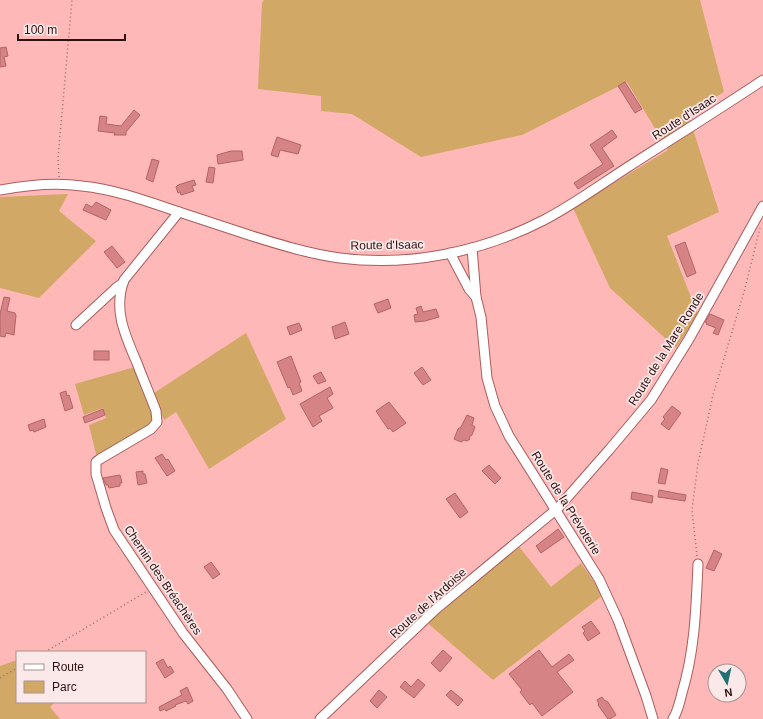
<svg xmlns="http://www.w3.org/2000/svg" width="763" height="719" viewBox="0 0 763 719" font-family="Helvetica,sans-serif">
<rect width="100%" height="100%" fill="#fdb8b7"/>
<g fill="#d1a865">
<polygon points="264,0 700,0 724,92 688,113 719,212 667,236 698,315 676,348 610,288 573,208 668,150 627,82 522,135 421,157 352,114 321,111 321,96 258,89 262,3"/>
<polygon points="68,194 59,211 96,241 39,298 0,288 0,197"/>
<polygon points="246,333 286,419 209,469 176,412 164,420 154,393"/>
<polygon points="135,367 154,418 151,425 97,458 89,425 106,418 103,408 84,415 75,384"/>
<polygon points="513,539 551,587 581,563 603,595 493,680 423,619"/>
<polygon points="17,660 17,702 55,702 50,707 60,719 0,719 0,666"/>
</g>
<g fill="#d58384" stroke="#b26465">
<polygon points="6,47 8,56 4,57 6,66 0,67 0,48"/>
<polygon points="625,82 642,109 635,113 618,86"/>
<polygon points="134,110 140,115 126,132 126,135 114,135 115,133 98,131 100,116 107,117 106,124 121,126"/>
<polygon points="612,130 617,137 602,148 614,166 578,189 574,183 603,164 590,145"/>
<polygon points="277,137 301,145 298,154 280,150 278,157 271,155"/>
<polygon points="231,151 242,151 243,160 218,164 217,155"/>
<polygon points="152,159 159,161 153,182 146,179"/>
<polygon points="209,167 215,168 213,183 206,182"/>
<polygon points="194,180 196,185 192,186 194,191 181,195 180,192 178,193 176,187 178,185"/>
<polygon points="96,202 111,210 106,220 83,210 86,204 92,207"/>
<polygon points="685,242 696,273 687,277 675,246"/>
<polygon points="112,246 125,262 117,268 104,252"/>
<polygon points="4,297 10,298 7,311 15,313 15,314 16,315 14,335 6,333 5,337 0,336 0,314"/>
<polygon points="388,299 391,308 378,313 374,304"/>
<polygon points="421,306 423,312 436,309 439,317 425,321 415,322 414,315 418,314 416,308"/>
<polygon points="710,314 724,320 718,335 713,333 716,328 706,324 707,323 705,322"/>
<polygon points="345,322 349,334 335,339 332,327"/>
<polygon points="299,323 302,330 290,335 287,327"/>
<rect x="94" y="351" width="15" height="9"/>
<polygon points="291,356 301,382 299,383 302,391 293,395 290,387 288,388 277,362"/>
<polygon points="422,367 431,380 423,385 414,373"/>
<polygon points="321,372 326,381 318,384 313,376"/>
<polygon points="330,387 333,394 327,398 333,408 319,416 322,421 313,427 300,404"/>
<polygon points="66,391 67,396 69,395 73,408 65,411 60,393"/>
<polygon points="389,402 406,423 393,432 390,428 388,429 376,411"/>
<polygon points="672,406 681,413 669,430 661,424 665,419 663,417"/>
<polygon points="103,409 105,415 85,423 83,417"/>
<polygon points="467,415 474,418 472,425 475,427 472,435 469,437 470,439 467,441 464,440 461,442 454,439 458,429 461,427"/>
<polygon points="44,419 46,427 34,432 33,430 30,431 28,425"/>
<polygon points="162,454 166,460 168,459 175,471 167,476 155,458"/>
<polygon points="489,465 501,478 495,484 482,471"/>
<polygon points="661,468 668,470 665,484 658,483"/>
<polygon points="143,471 143,474 145,474 147,483 138,485 136,472"/>
<polygon points="120,475 122,483 120,483 120,486 109,488 108,485 106,485 103,478"/>
<polygon points="659,490 686,495 685,501 658,497"/>
<polygon points="632,492 653,496 652,503 631,499"/>
<polygon points="455,493 468,512 460,518 446,499"/>
<polygon points="558,529 564,537 541,553 536,546"/>
<polygon points="714,550 722,554 714,571 706,568"/>
<polygon points="211,562 220,574 213,579 204,567"/>
<polygon points="591,621 600,633 588,641 583,633 585,631 582,627"/>
<polygon points="443,650 452,658 440,672 431,663"/>
<polygon points="539,650 552,667 569,654 574,660 557,672 573,692 542,716 532,703 530,705 520,692 522,690 509,674"/>
<polygon points="163,659 168,668 170,666 174,672 165,678 156,663"/>
<polygon points="418,679 425,685 414,698 400,687 405,681 411,687"/>
<polygon points="187,687 193,701 188,704 186,701 175,705 176,706 166,711 165,709 160,711 159,707 182,695 180,691"/>
<polygon points="379,690 387,697 377,708 370,701"/>
<polygon points="451,690 463,700 458,706 446,695"/>
<polygon points="602,697 604,700 608,702 616,715 610,719 608,719 598,705 599,704 597,700"/>
</g>
<g fill="none" stroke-linecap="round" stroke-linejoin="round">
<defs>
<g id="minor">
<path d="M0 190C27 185 55 182 82 186 112 189 141 199 170 209 197 218 225 227 252 236 281 245 310 254 340 258 409 267 482 252 544 220 573 205 600 185 628 167 673 138 718 110 763 80"/>
<path d="M179 212 124 280C113 310 125 335 137 363 143 379 150 395 156 411L157 422 151 429 100 459 96 462V474L106 508 114 530 183 633 227 689 247 719"/>
<polyline points="472,248 476,297 481,317 487,378 495,406 509,436 599,579 618,620 646,696 653,719"/>
<polyline points="450,253 469,289 476,297"/>
<polyline points="76,325 116,288 123,283"/>
<polyline points="320,719 436,609 558,508 609,450 651,400 689,339 763,206"/>
<path d="M673 719C678 711 680 701 682 693 695 650 696 608 698 564"/>
</g>
</defs>
<use href="#minor" stroke="#ab5d5e" stroke-width="11"/>
<g stroke="#a06c6c" stroke-width="1.5" stroke-dasharray="1 3" stroke-linecap="butt">
<polyline points="59,177 58,158 72,0"/>
<polyline points="697,556 692,510 698,463 713,395 744,292 760,228"/>
<polyline points="45,652 146,592"/>
<polyline points="0,678 17,668"/>
</g>
<use href="#minor" stroke="#fff" stroke-width="9"/>
</g>
<g text-anchor="middle" stroke-width="3.5" stroke-linejoin="round" paint-order="stroke">
<g font-size="12" fill="#2f1011" stroke="#fbe8e8">
<text transform="translate(684 117) rotate(-33)" y="4">Route d'Isaac</text>
<text transform="translate(387 245) rotate(-1)" y="4">Route d'Isaac</text>
<text transform="translate(666 349) rotate(-58)" y="4">Route de la Mare Ronde</text>
<text transform="translate(566 503) rotate(58)" y="4">Route de la Prévoterie</text>
<text transform="translate(163 580) rotate(56)" y="4">Chemin des Bréachères</text>
<text transform="translate(428 603) rotate(-42)" y="4">Route de l'Ardoise</text>
</g>
</g>
<rect x="16" y="651" width="130" height="52" fill="#fbe8e8" stroke="#a99292"/>
<rect x="24" y="664" width="20" height="6" fill="#ffffff" stroke="#a99292"/>
<text x="52" y="671" font-size="12" fill="#2f1011">Route</text>
<rect x="24" y="681" width="20" height="12" fill="#d1a865" stroke="#a99292"/>
<text x="52" y="691" font-size="12" fill="#2f1011">Parc</text>
<g transform="translate(727 683) rotate(171)"><circle r="19" fill="#fbe8e8" stroke="#a99292"/>
<path d="M0-3L7 15L0 10L-7 15Z" fill="#246f72"/>
<text y="-6" font-size="11" font-weight="bold" text-anchor="middle" fill="#2f1011">N</text>
</g>
<path d="M18 34v6h107v-6" fill="none" stroke="#2f1011" stroke-width="2"/>
<text x="24" y="34" font-size="12" fill="#2f1011" stroke="#fbe8e8" stroke-width="3" paint-order="stroke">100 m</text>
</svg>
